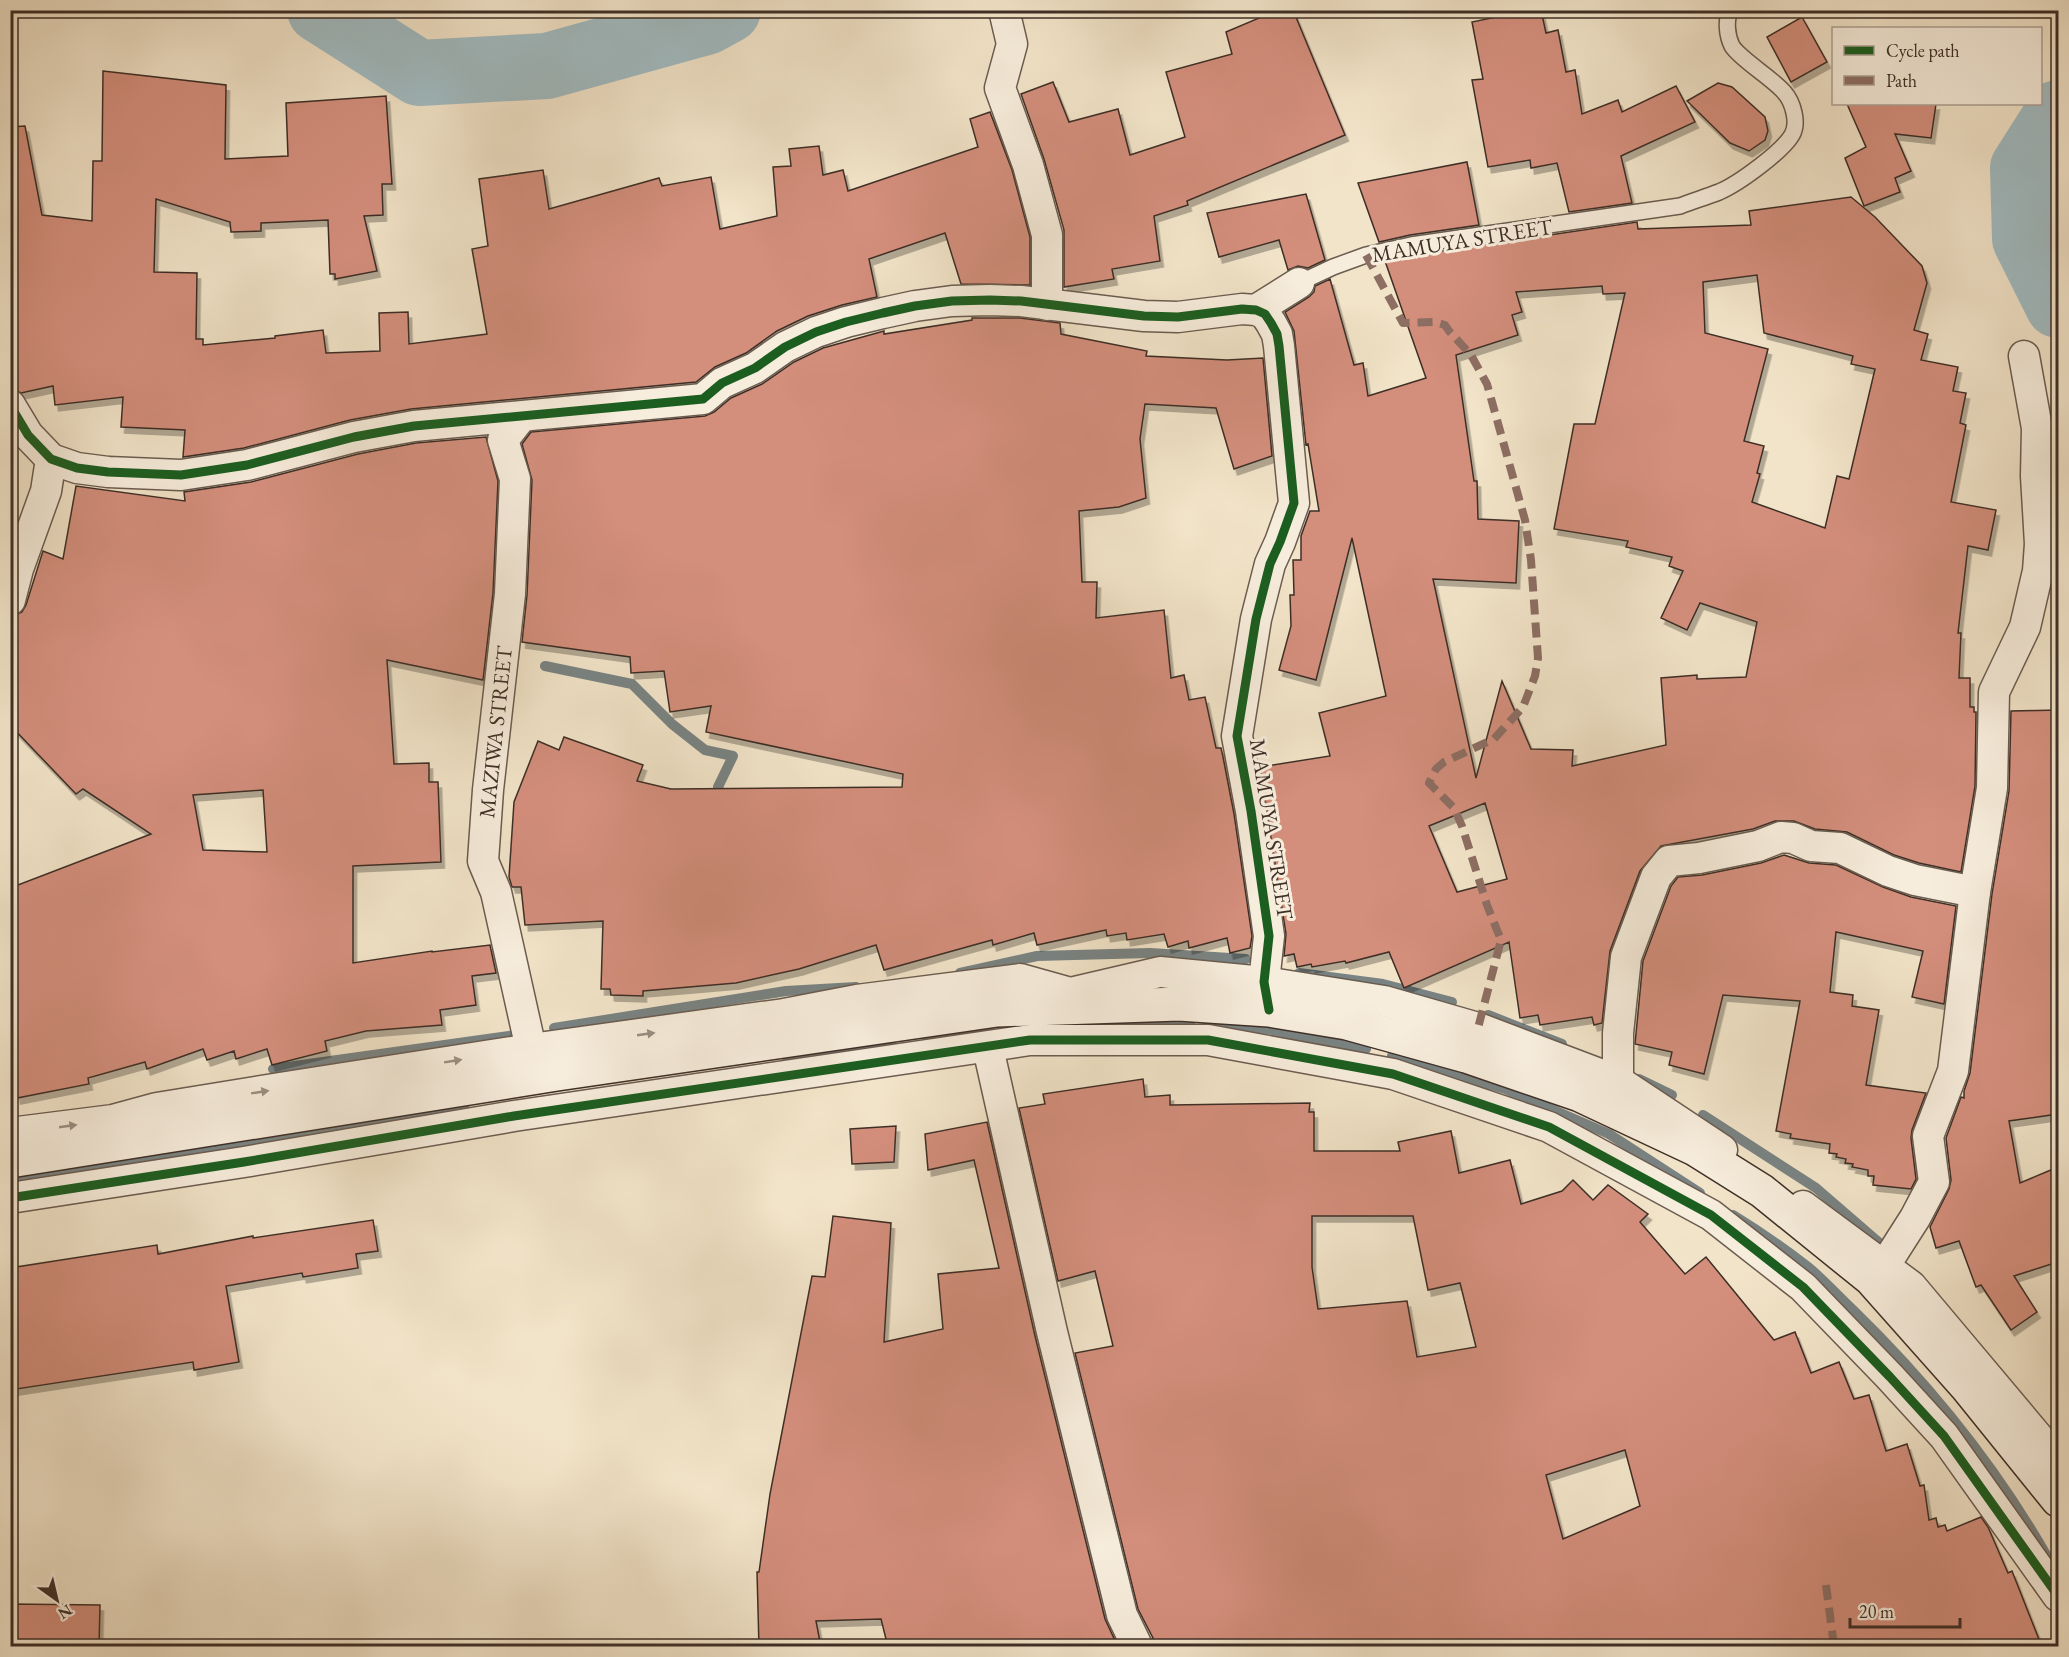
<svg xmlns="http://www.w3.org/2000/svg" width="2069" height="1657" viewBox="0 0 2069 1657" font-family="'EB Garamond',serif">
<defs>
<filter id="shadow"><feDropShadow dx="3.5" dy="6" stdDeviation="0" flood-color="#0004"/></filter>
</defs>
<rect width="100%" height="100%" fill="#f2e4c9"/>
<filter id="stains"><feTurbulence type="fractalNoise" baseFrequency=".00333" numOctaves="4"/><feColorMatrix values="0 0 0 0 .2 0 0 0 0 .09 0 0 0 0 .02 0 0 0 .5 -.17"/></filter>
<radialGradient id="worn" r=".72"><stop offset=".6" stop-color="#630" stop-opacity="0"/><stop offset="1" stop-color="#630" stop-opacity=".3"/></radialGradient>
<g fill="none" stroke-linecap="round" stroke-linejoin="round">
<g stroke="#798383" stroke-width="10">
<polyline points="545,666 632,684 672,724 705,750 733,756 718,787 723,801"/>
<polyline points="960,973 1037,956 1150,953 1246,959"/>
<polyline points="1299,973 1383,984 1452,1002"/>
<polyline points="1488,1015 1562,1044"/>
<polyline points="1107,1022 1191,1026"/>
<polyline points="1206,1026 1268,1029 1366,1049"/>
<polyline points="554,1028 786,991 856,987"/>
<polyline points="927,1038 990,1031"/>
<polyline points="1392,1056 1505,1089 1609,1134 1700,1193"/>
<polyline points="787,1061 891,1045"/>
<polyline points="273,1069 516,1035"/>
<polyline points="1639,1079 1672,1095"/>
<polyline points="1703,1115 1816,1188 1890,1252"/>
<polyline points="10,1181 465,1109"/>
<path d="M1733 1215C1759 1231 1784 1248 1808 1267 1824 1280 1839 1297 1854 1311 1929 1384 1996 1467 2048 1558"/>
</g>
<g stroke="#a1bbc1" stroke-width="66">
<polyline points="320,10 419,73 547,66 706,22 728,10"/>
<polyline points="2058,113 2023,168 2025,239 2058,305"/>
</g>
</g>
<g fill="#d38e7b" stroke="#3e2f27" stroke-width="1.5" fill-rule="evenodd" filter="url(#shadow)">
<polygon points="1278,10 1293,10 1345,135 1187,201 1188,205 1154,216 1160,261 1112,269 1114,279 1064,287 1064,230 1044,159 1021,94 1053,82 1069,122 1118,109 1130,155 1185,137 1166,72 1232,54 1226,32"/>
<polygon points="1530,10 1541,10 1546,33 1558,30 1566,72 1575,70 1582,114 1618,100 1622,112 1676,86 1695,122 1621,156 1632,203 1569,212 1557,163 1531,168 1530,160 1488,167 1472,80 1483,79 1472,22"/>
<polygon points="1802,17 1827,62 1791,82 1767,37"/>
<polygon points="103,71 226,85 225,159 288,156 286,103 386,96 392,184 382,184 383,215 364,216 377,271 335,279 335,274 330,274 328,220 261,223 261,231 231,232 230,222 156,199 154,272 197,273 196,339 203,339 203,345 275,338 275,336 323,330 326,353 380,351 379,313 408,312 409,344 487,334 472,249 488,246 479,179 543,170 549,209 659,178 662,186 711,177 720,229 777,216 773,167 791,166 789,149 819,146 823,175 843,170 848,191 978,147 970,119 990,112 1012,170 1030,237 1030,285 961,284 945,233 869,259 877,297 842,305 808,316 777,331 746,353 715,367 696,382 411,409 350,420 244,448 183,457 185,430 121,427 123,397 55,405 53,386 21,393 10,388 10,127 25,126 42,215 92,221 93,161 102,161"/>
<polygon points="1718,83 1732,87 1765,117 1768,131 1765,140 1749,151 1730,143 1687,101"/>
<polygon points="1847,104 1936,104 1931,138 1895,134 1911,171 1895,178 1900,192 1864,206 1845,158 1866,147"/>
<polygon points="1467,162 1479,225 1410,235 1379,242 1358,183"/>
<polygon points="1306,194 1325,260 1308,268 1298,266 1288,270 1279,240 1219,257 1207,213"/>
<path d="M1851 197 1875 217 1922 266 1927 283 1914 330 1928 334 1921 360 1958 367 1953 391 1966 393 1960 423 1966 425 1951 502 1996 510 1988 550 1968 546 1958 633H1961L1959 678H1970V707H1974V712H1976L1975 786 1961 872 1919 863 1894 855 1847 832 1815 829 1794 821H1775L1753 829 1661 846 1640 871 1610 951 1602 1023 1594 1025 1592 1017 1540 1025 1538 1015 1520 1018 1509 942 1404 988 1389 952 1346 963 1345 961 1312 967 1311 964 1297 967 1294 954 1284 956 1286 934 1260 767 1330 756 1319 713 1386 696 1352 538 1316 680 1279 670 1291 626 1290 595H1294L1293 560H1301V536L1310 511H1319L1308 444 1306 445 1294 331 1285 312 1309 297 1314 292 1315 286 1330 279 1354 365 1363 363 1368 396 1426 378 1385 261 1413 255 1637 222 1638 229 1751 225 1749 211ZM1757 275 1764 333 1853 356 1851 364 1875 369 1849 479 1837 476 1825 528 1752 502 1760 474 1757 473 1764 446 1744 441 1768 349 1705 333 1703 282ZM1602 286 1603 294 1625 293 1595 424H1574L1554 529 1628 541 1626 547 1672 557 1669 566 1683 571 1661 618 1687 630 1700 603 1757 622 1746 677 1697 679V675L1661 678 1666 745 1572 766 1573 750 1531 749 1502 681 1476 778 1433 579 1516 583 1519 521 1478 519 1477 481H1474L1456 355 1518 335 1512 315 1522 312 1516 292ZM1485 803 1507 879 1457 892 1429 826Z"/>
<polygon points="972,318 1020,318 1060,323 1061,334 1147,351 1146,356 1227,360 1263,358 1272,456 1234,469 1216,408 1145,404 1140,439 1146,498 1119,507 1079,511 1082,582 1097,582 1096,618 1164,610 1171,678 1184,675 1189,700 1205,697 1216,748 1221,748 1223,757 1234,814 1252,936 1250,948 1230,953 1227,938 1189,948 1188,941 1168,947 1164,934 1127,940 1126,933 1107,936 1106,930 1037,945 1034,933 993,945 992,940 884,970 876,945 799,969 736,983 643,991 643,996 611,995 610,989 601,989 603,921 525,925 521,887 512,887 509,877 514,802 538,741 559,750 564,737 643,765 637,781 671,789 902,787 903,774 706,732 711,706 670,712 664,671 631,673 630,657 522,642 527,595 532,480 522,444 531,432 705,416 714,412 731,398 762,384 794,362 823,348 884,331 884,334 972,320"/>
<path d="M486 437 498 481 493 593 483 680 387 660 394 764 429 763V782H438L441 862 353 866V963L432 951V952L490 945 496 973 472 976 476 1005 440 1010 442 1025 366 1031 325 1041 327 1051 272 1065 267 1049 236 1059 234 1051 207 1060 203 1049 147 1069 145 1062 88 1078 89 1084 17 1098 10 1063V888L151 834 83 789 76 794 10 725V617L22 612 26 605 43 551 63 559 76 486 185 501 184 492 251 482 358 454 416 443ZM263 790 267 852 203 850 193 795Z"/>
<polygon points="2058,710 2058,1114 2009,1121 2020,1183 2058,1167 2058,1262 2014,1276 2037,1312 2011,1330 1981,1285 1976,1287 1959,1241 1936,1248 1930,1227 1949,1189 1951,1180 1946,1138 1961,1097 1964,1098 1964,1091 1970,1073 1992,894 2009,791 2011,711"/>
<polygon points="1784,855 1809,863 1836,865 1883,887 1911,897 1956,906 1944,1004 1912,997 1923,951 1836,932 1830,992 1853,995 1852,1006 1879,1010 1866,1085 1926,1093 1912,1130 1911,1138 1916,1179 1911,1189 1873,1185 1874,1176 1868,1176 1868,1170 1852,1167 1853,1164 1845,1163 1846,1159 1836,1157 1837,1154 1829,1153 1830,1144 1790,1138 1791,1134 1776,1131 1800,1001 1723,995 1704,1074 1669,1065 1672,1052 1635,1044 1643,961 1671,886 1678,877 1702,875 1761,863"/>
<path d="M1143 1079 1145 1097 1170 1095V1105L1310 1103 1309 1112H1314V1151H1400L1398 1142 1451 1131 1459 1173 1510 1160 1521 1204 1562 1191 1573 1180 1593 1200 1608 1185 1648 1214 1640 1222 1685 1274 1706 1257 1774 1340 1795 1332 1811 1373 1839 1362 1854 1399 1869 1395 1886 1451 1907 1444 1920 1486 1924 1485 1929 1520 1936 1518 1938 1527 1945 1525 1947 1531 1981 1517 1988 1527 2008 1573 2012 1571 2042 1647H1912V1643L1872 1647H1154L1153 1638 1138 1609 1075 1353 1113 1346 1095 1271 1058 1281 1019 1108 1045 1104 1043 1094ZM1312 1216H1413L1428 1290 1460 1283 1476 1347 1417 1357 1407 1301 1318 1309 1312 1267ZM1625 1450 1640 1506 1563 1539 1546 1475Z"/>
<polygon points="987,1122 1035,1336 1105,1619 1118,1647 888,1647 881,1619 816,1621 821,1647 759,1647 757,1572 759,1572 770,1494 812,1276 825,1277 833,1216 891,1223 884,1342 943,1329 938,1274 999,1268 974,1160 928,1170 925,1134"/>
<polygon points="896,1126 894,1162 852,1164 850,1129"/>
<polygon points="373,1220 378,1251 356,1254 358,1268 303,1277 302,1273 226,1286 239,1362 194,1370 193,1362 10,1390 10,1268 157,1245 158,1254 253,1236 253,1238"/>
<polygon points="10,1604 100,1605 99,1647 10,1647"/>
</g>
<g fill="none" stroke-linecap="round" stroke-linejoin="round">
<defs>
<path id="lane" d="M1299 283 1333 267 1366 255 1411 245 1680 206C1693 201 1706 197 1719 192 1738 184 1782 152 1792 135 1799 123 1793 102 1784 92 1772 78 1740 59 1732 46 1727 36 1725 19 1731 10"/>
<g id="street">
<polyline points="1004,10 1012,44 1000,88 1028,165 1047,235 1047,305"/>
<polyline points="1256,310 1299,283"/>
<polyline points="10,405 28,435 51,459 77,468 108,472 181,475 247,465 354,437 414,426 703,399 722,383 755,368 785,347 816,332 846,322 883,313 915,306 952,301 990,300 1021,301 1144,316 1178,317 1242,309 1256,310 1265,314 1271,323 1277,334 1279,346 1294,503 1280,542 1270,564 1256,619 1237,736 1251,811 1269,936 1264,982 1267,1002"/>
<polyline points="521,417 503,440 515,479 510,594 488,790 483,861 496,892 531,1049"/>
<polyline points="10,600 18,569 46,491 51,459"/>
<polyline points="988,1048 1052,1332 1122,1615 1137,1646"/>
<polyline points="1618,1081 1618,1033 1626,957 1656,877 1669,861 1699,858 1758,846 1781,837 1793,838 1811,846 1840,848 1888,871 1915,880 1975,892"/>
<polyline points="10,1133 113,1120 157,1108 299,1085 531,1049 784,1014 857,1000 1020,979 1070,993 1160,972 1264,982 1384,1001 1478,1028 1618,1081 1722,1150"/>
<polyline points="10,1198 244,1162 514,1116 1030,1040 1208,1040 1393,1074 1549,1127 1711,1215 1803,1287 1890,1377 1944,1436 2058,1596"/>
<polyline points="1803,1206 1911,1286 2058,1461"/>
<polyline points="1871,1279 1885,1265 1915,1218 1934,1182 1928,1136 1953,1071 1975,892 1992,788 1994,692 2025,627 2038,571 2040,544 2036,476 2037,428 2024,356"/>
</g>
<polyline id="secondary" points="10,1161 557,1074 997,1010 1179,1004 1269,1010 1347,1023 1466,1056 1580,1095 1695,1149 1762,1191 1871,1279 1966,1386 2058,1500"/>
</defs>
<use href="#lane" stroke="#6b5c50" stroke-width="18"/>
<use href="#street" stroke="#6b5c50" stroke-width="33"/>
<use href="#secondary" stroke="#3e2f27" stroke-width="36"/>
<use href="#lane" stroke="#f7eddc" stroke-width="15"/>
<use href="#street" stroke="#f7eddc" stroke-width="30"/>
<use href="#secondary" stroke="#f7eddc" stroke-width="33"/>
<g stroke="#8d6e63" stroke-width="8" stroke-dasharray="15 8" stroke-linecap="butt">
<polyline points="1366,255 1403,323 1434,322 1445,325 1449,331 1471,355 1487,384 1525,520 1531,560 1538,658 1535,676 1523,707 1494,739 1444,762 1436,769 1429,783 1454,808 1462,826 1487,905 1501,940 1478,1028"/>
<polyline points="1826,1585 1834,1646"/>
</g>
<defs>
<g id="cycleway">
<polyline points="10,405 28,435 51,459 77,468 108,472 181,475 247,465 354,437 414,426 703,399 722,383 755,368 785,347 816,332 846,322 883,313 915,306 952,301 990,300 1021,301 1144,316 1178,317 1242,309 1256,310 1265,314 1271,323 1277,334 1279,346 1294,503 1280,542 1270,564 1256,619 1237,736 1251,811 1269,936 1264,982 1269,1010"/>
<polyline points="10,1198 244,1162 514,1116 1030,1040 1208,1040 1393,1074 1549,1127 1711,1215 1803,1287 1890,1377 1944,1436 2058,1596"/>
</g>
</defs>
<use href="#cycleway" stroke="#f7eddc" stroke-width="13"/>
<use href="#cycleway" stroke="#1b5e20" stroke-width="9"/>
</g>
<defs><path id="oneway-solid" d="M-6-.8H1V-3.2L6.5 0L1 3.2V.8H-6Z" transform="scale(1.5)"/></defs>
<g fill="#9a8e82">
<use href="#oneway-solid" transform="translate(646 1034) rotate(-8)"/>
<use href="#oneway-solid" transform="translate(453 1061) rotate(-9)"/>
<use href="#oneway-solid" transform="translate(260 1092) rotate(-9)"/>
<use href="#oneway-solid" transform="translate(68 1126) rotate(-8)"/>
</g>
<g text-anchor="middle" stroke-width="6" stroke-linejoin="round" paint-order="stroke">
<g font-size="22" fill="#3e2f27" stroke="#f7eddc">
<text transform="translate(1462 240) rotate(-9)" y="8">MAMUYA STREET</text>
<text transform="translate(495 732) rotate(-84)" y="8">MAZIWA STREET</text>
<text transform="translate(1272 829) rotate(81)" y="8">MAMUYA STREET</text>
</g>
</g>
<rect width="2069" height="1657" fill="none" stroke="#f2e4c9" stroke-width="36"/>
<rect x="12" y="12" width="2045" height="1633" fill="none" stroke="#3e2f27" stroke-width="3"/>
<rect x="18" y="18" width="2033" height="1621" fill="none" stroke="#3e2f27" stroke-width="1.5"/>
<rect x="1832" y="27" width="210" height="78" fill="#f7eddc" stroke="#ada194" stroke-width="1.5"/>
<rect x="1844" y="46" width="30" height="9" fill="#1b5e20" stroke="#ada194" stroke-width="1.5"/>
<text x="1886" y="57" font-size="18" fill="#3e2f27">Cycle path</text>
<rect x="1844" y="76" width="30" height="9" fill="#8d6e63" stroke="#ada194" stroke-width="1.5"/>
<text x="1886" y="87" font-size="18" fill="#3e2f27">Path</text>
<g transform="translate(57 1600) rotate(146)" stroke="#f7eddc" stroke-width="4.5" paint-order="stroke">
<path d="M0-4.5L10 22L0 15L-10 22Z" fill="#3e2f27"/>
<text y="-9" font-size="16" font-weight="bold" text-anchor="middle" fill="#3e2f27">N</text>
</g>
<path d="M1850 1618v9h110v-9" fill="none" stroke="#3e2f27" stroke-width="3"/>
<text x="1859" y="1618" font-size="18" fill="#3e2f27" stroke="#f7eddc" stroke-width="4.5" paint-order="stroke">20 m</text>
<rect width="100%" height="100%" filter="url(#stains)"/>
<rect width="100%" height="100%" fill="url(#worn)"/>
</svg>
